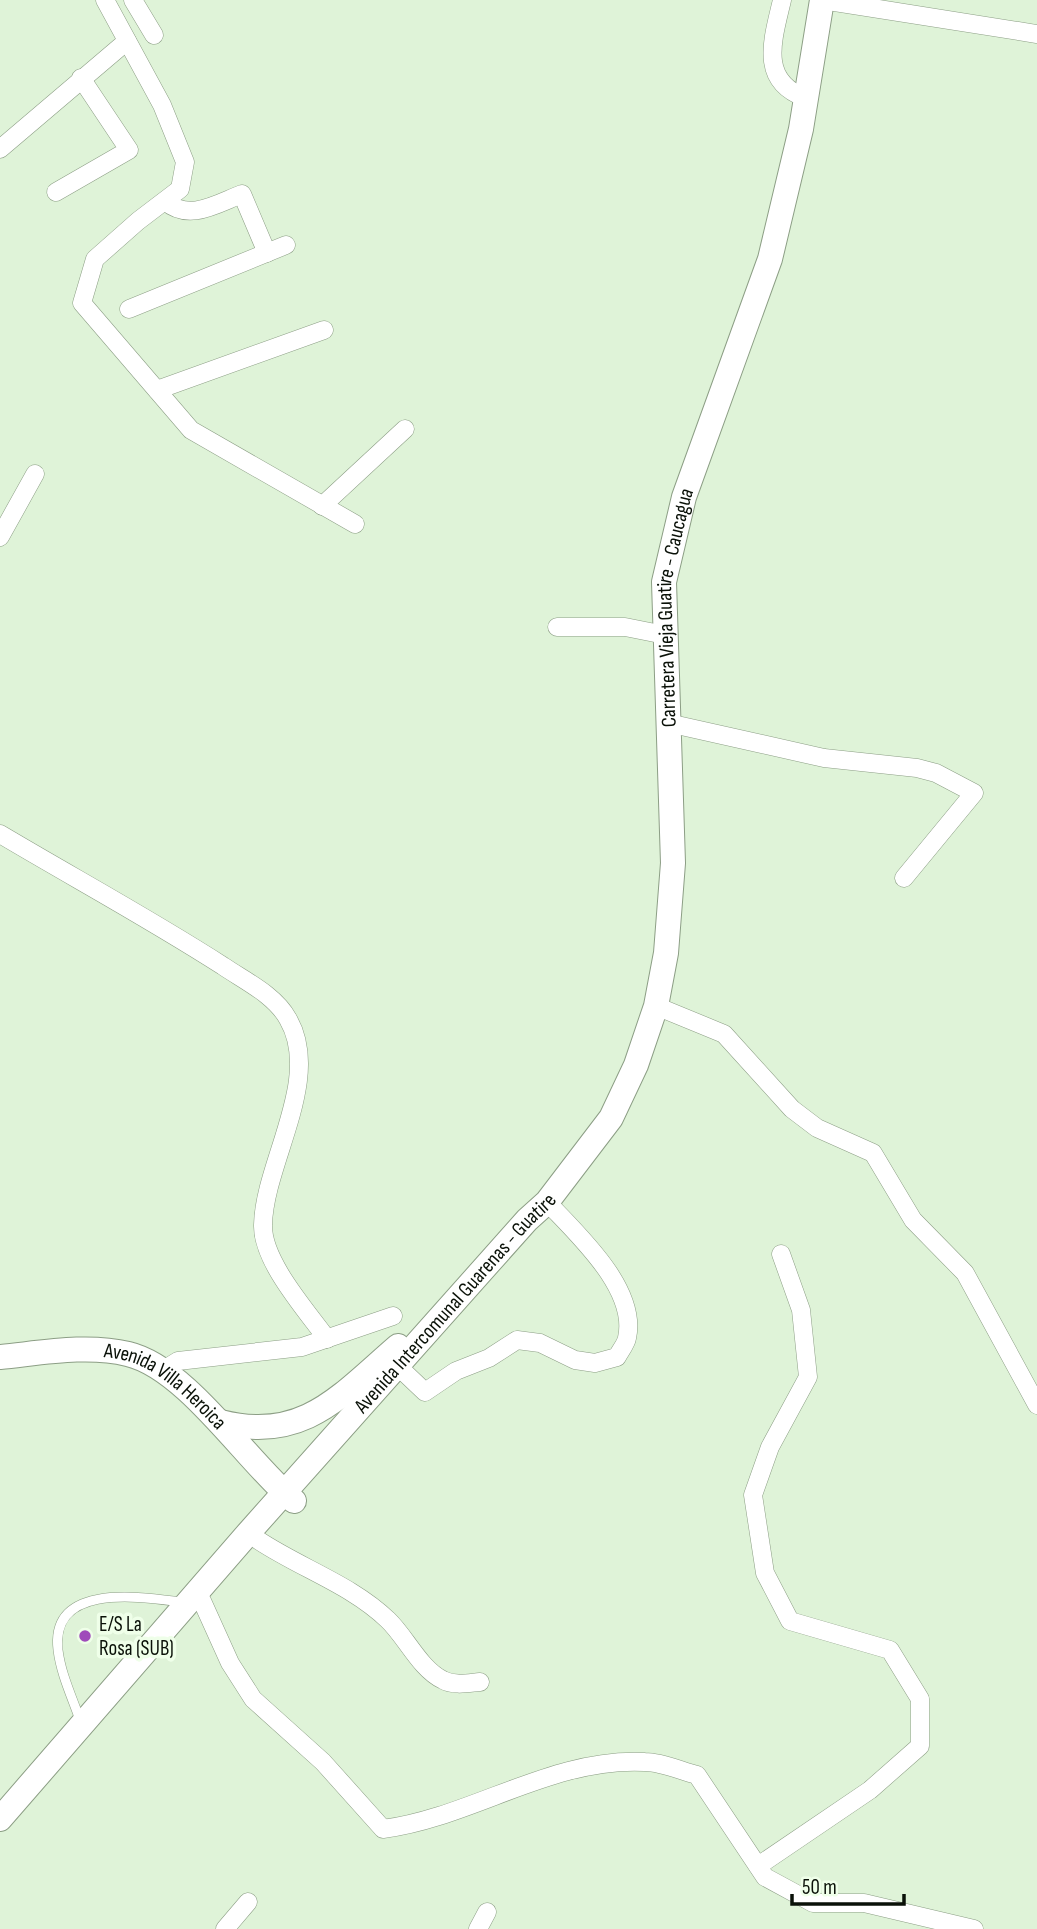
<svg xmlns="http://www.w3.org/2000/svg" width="1037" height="1929" viewBox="0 0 1037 1929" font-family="'Sofia Sans Condensed',sans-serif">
<rect width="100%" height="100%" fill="#dff3d8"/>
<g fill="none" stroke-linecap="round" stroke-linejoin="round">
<defs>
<path id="lane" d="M81 1723C73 1699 61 1675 58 1650 50 1582 141 1597 182 1602"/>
<g id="street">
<polyline points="105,0 162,105 185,162 180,189 138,221 95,259 82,303 191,430 355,524"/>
<polyline points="133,0 154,35"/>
<path d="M782 0C773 39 758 81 806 98"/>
<polyline points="822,0 1037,34"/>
<polyline points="0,149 127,41"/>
<polyline points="56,192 129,150 81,78"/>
<path d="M165 201C189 222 216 204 242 194L267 253"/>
<polyline points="129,309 286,245"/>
<polyline points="157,390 324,330"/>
<polyline points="322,506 405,429"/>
<polyline points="0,537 35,474"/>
<polyline points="557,627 625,627 665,635"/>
<polyline points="668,723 824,758 917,768 936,773 974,793 904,878"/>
<path d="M0 834C74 878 150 919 223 966 245 981 275 995 288 1019 323 1079 264 1163 263 1225 262 1261 306 1310 327 1339"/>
<polyline points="656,1006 724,1034 792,1109 817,1128 873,1153 913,1220 965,1273 1037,1405"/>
<polyline points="162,1371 178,1361 302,1347 393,1316"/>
<path d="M405 1373 425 1392 456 1371 489 1358 517 1340 540 1343 575 1360 595 1363 617 1357C620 1351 626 1344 627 1338 638 1289 577 1234 547 1202"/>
<path d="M258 1540C300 1568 352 1585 388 1620 406 1637 420 1669 443 1680 454 1686 468 1683 480 1682"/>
<path d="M202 1601 230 1663 253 1699 323 1762 383 1829C473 1817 552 1757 645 1762 662 1762 681 1771 697 1775L765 1877 813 1903H864L974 1929"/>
<polyline points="758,1866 870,1790 920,1746 920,1699 890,1650 790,1621 765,1573 753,1495 770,1447 808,1377 801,1310 781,1254"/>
<polyline points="225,1929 248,1902"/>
<polyline points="478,1929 487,1912"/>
</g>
<g id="secondary">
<path id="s1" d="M0 1357C41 1353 87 1344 128 1354 187 1368 247 1462 294 1501"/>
<path d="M221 1422C303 1443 340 1396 398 1346"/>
<path id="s2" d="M0 1819 250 1531 527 1220 547 1202 611 1118 636 1065 656 1006 666 953 673 863 664 582 684 497 770 259 801 129 822 0"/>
</g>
</defs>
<use href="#lane" stroke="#8c9e85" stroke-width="10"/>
<use href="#street" stroke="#8c9e85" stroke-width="19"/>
<use href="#secondary" stroke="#8c9e85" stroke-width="26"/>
<use href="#lane" stroke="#fff" stroke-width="9"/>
<use href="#street" stroke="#fff" stroke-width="18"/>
<use href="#secondary" stroke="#fff" stroke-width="24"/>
</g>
<circle fill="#9f4bba" stroke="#efffe9" stroke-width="2.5" cx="85" cy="1636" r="7"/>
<g text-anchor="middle" stroke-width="7" stroke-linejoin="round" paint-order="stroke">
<g font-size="21" fill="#0a1108" stroke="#efffe9">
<text dy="7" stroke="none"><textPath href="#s2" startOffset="1452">Carretera Vieja Guatire - Caucagua</textPath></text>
<text dy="7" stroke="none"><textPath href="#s2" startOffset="688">Avenida Intercomunal Guarenas - Guatire</textPath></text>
<text dy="7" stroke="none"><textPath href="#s1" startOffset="177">Avenida Villa Heroica</textPath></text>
</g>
<g font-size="21" fill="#0a1108" stroke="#efffe9" text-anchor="start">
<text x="99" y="1631">E/S La<tspan x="99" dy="24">Rosa (SUB)</tspan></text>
</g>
</g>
<path d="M792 1894v10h112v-10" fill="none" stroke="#0a1108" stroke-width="3.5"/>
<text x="802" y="1894" font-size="21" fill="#0a1108" stroke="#efffe9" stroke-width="5" paint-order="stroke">50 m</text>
</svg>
